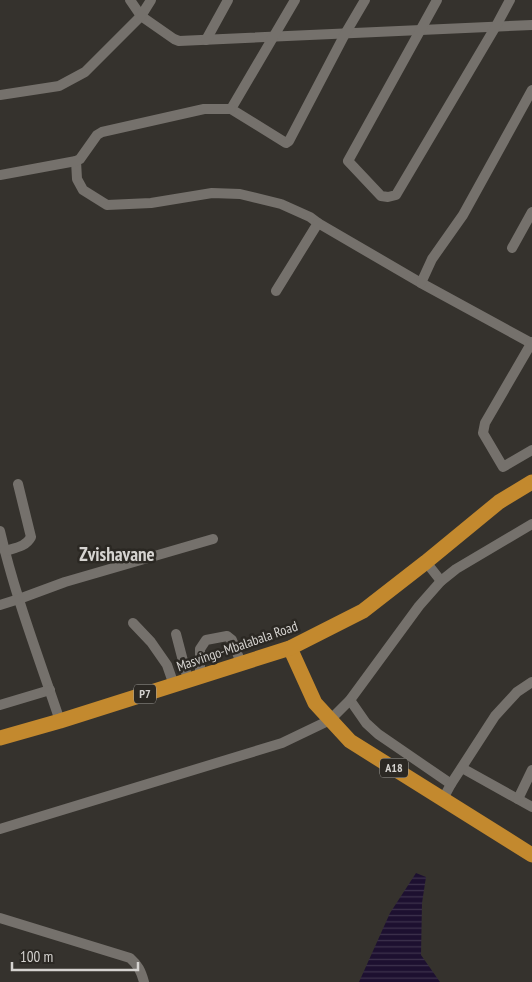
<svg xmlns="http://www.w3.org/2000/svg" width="532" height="982" viewBox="0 0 532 982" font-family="'PT Sans Narrow',sans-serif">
<defs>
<pattern id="water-rules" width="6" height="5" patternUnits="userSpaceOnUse" patternTransform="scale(1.25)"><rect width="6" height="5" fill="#1d1030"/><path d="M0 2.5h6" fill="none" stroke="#3d324d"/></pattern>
</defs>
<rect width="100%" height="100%" fill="#35322d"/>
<polygon fill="url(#water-rules)" points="416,873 426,877 422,903 421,955 440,982 359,982 390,913"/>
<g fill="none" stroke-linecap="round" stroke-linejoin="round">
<g stroke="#75716c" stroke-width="10">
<polyline points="130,0 141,16 174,39 179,41 532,25"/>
<polyline points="295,0 231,109 286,143 289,141 345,34 365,0"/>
<polyline points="437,0 348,161 381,196 388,197 396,195 496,26 510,0"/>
<polyline points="206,40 228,0"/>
<polyline points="0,95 59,86 85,72 141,16 151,0"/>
<polyline points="76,161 77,179 83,190 107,205 151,203 212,193 240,194 281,204 310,217 318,223 421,283 531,343"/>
<polyline points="0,175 76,161 80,159 97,135 102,132 204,109 231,109"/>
<polyline points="512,248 532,212"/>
<polyline points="421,283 432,259 463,215 532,90"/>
<polyline points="276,291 318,223"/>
<polyline points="532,342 485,423 483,433 503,467 532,450"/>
<path d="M0 531C15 596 39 658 60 721"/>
<path d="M5 551C14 548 26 547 31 537L18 484"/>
<polyline points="426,562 441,581"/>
<polyline points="0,605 19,599 65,582 213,539"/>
<polyline points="133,623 151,642 167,665 174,685"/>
<polyline points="176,634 188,680"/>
<polyline points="200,676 200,649 206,640 227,636 232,640 241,663"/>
<polyline points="350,700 366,723 378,734 451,784"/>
<polyline points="0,705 50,690"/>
<polyline points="462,768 532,807"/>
<polyline points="443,799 451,784 495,716 517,692 532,682"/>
<polyline points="518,799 532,770"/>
<polyline points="0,829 282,743 330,720 350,700 419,606 441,581 456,569 532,524"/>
<path d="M0 918 130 958C138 965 141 971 144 982"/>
</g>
<g stroke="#c3892e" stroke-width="15">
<polyline points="290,648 315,703 350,741 532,855"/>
<polyline points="0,738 60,721 290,648 363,611 426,562 499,502 532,482"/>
</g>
</g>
<g text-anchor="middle" stroke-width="5" stroke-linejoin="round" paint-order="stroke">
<g fill="#2b2823" stroke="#a2a09c" stroke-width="1">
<rect x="134" y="684.5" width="22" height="19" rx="4"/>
<rect x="380" y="758.5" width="28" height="19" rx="4"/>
</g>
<g font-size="12" font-weight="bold" fill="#d5d3d0">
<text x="145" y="698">P7</text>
<text x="394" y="772">A18</text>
</g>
<g font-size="14" fill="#d5d3d0" stroke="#2b2823">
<text transform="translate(237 646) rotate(-19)" y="5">Masvingo-Mbalabala Road</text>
</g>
<g font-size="19" font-weight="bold" fill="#d5d3d0" stroke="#2b2823">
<text x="117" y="561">Zvishavane</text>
</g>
</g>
<path d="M12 962v8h126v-8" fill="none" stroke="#d5d3d0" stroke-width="2.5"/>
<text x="20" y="962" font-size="15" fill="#d5d3d0" stroke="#2b2823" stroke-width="4" paint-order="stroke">100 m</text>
</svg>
